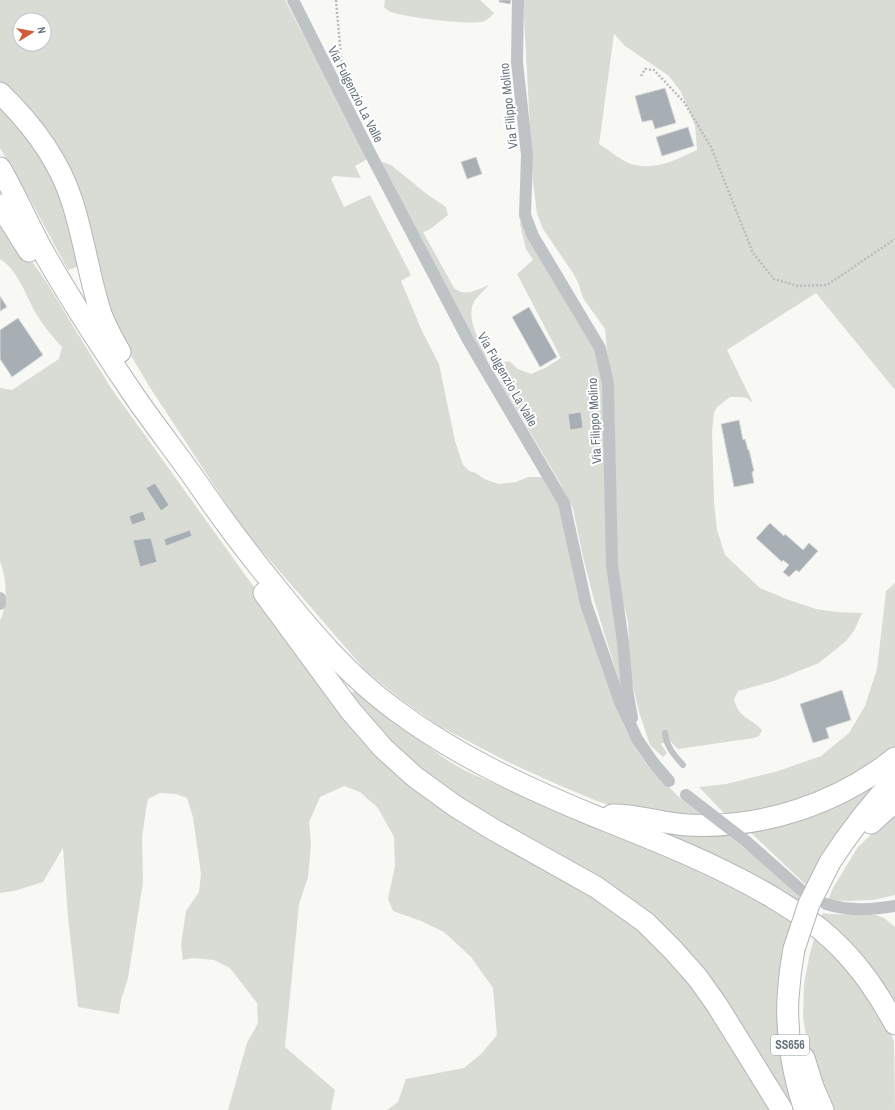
<svg xmlns="http://www.w3.org/2000/svg" width="895" height="1110" viewBox="0 0 895 1110" font-family="'Archivo Narrow',sans-serif">
<rect width="100%" height="100%" fill="#f8f8f5"/>
<g fill="#d8dcd5" fill-rule="evenodd">
<path d="M0 0H285L369 158 355 166 361 178 334 176 331 179 344 207 370 195 411 275 401 281 422 331 439 364 455 441 463 465 469 471 476 473 484 479 499 484 516 482 528 477H544L561 508 608 684 624 726 634 746 647 765 681 799 710 821 635 813 597 801 561 786 508 762 439 726 402 700 366 671 242 528 149 386 110 320 99 276 9 89 0 82ZM20 20H44V44H20Z"/>
<path d="M385 0H480L494 13C492 16 488 19 485 21 473 26 404 17 391 12 388 11 386 9 384 7Z"/>
<path d="M523 0H895V390L816 293 727 350 753 403 747 398 740 397H730L717 407 714 413 712 432 714 501 717 530 725 555 760 588 786 599 816 609 836 612 862 613 854 631 845 642 819 663 774 681 738 691 734 699C738 718 750 717 762 730L759 736 754 738 678 749 669 740 661 744 667 753 663 757 650 745 639 712 631 677 628 622 620 589 618 571 609 371 605 329 583 298 578 282 573 273 543 229 537 214 533 182ZM614 34 625 46 669 76 681 92 695 125 697 150C676 160 655 171 631 164 620 160 609 150 599 144Z"/>
<polygon points="0,96 63,185 79,266 68,270 33,205 0,148"/>
<path d="M379 161 391 165 428 195 446 207 448 215C441 220 430 231 423 232L454 288C465 298 478 289 489 285 484 291 474 298 472 307 468 324 482 345 488 361L479 350Z"/>
<polygon points="523,212 598,352 604,385 626,700 619,681 594,600 583,557 573,509 559,481 502,385 498,375 498,366 501,363 509,361 518,369 531,374 545,368 561,358 517,274 533,260 526,249 520,224"/>
<path d="M0 216 45 280 111 388 271 611 355 725 642 926 686 974 775 1110H387L398 1102 406 1079 464 1068 481 1054 497 1035 493 988 471 957 444 932 421 921 393 911 388 899 395 866 394 837 378 808 360 792 344 786 320 797 309 822 311 844 308 877 299 904 285 1047 335 1090 331 1110H228L247 1043 258 1023 257 1003 230 968 214 960 192 958 183 960 181 945 186 911 199 892 201 874 193 817 187 798 176 794 160 793 148 799 146 809 142 838 143 882 128 978 121 1000 119 1014 78 1007 68 917 63 848 43 882 14 891 0 893V621C8 604 7 579 0 562V388L12 390 59 359 62 347C53 337 44 327 37 315 26 297 19 271 0 259Z"/>
<polygon points="895,583 895,755 817,801 736,821 723,812 699,787 726,784 778,771 821,756 849,733 865,706 877,669 886,591"/>
<polygon points="358,690 398,725 447,760 466,771 548,808 734,883 794,918 798,1110 788,1110 705,978 495,826 384,741 350,693"/>
<polygon points="873,786 877,790 826,853 806,885 748,830"/>
<polygon points="895,812 895,895 873,900 848,901 828,900 833,888 858,847"/>
<polygon points="721,830 803,893 797,909 672,839 674,831"/>
<polygon points="823,913 829,914 876,915 884,918 895,927 895,1004 820,921"/>
<polygon points="815,936 836,953 885,1022 894,1041 895,1110 829,1110 810,1059 803,1018 804,984 810,953"/>
</g>
<g fill="#a7aeb4" stroke="#d9d9d8">
<polygon points="499,0 511,0 510,4 499,2"/>
<polygon points="665,88 676,123 655,129 652,120 642,122 635,96"/>
<polygon points="688,127 694,146 662,156 656,137"/>
<polygon points="476,157 482,174 467,179 461,162"/>
<polygon points="0,296 7,307 0,311"/>
<polygon points="529,307 557,357 540,367 512,317"/>
<polygon points="18,318 43,355 12,377 0,359 0,330"/>
<polygon points="581,412 583,428 570,430 568,414"/>
<polygon points="739,420 743,440 745,439 748,450 749,450 754,471 752,472 754,483 734,487 721,424"/>
<polygon points="155,483 169,505 161,511 146,488"/>
<polygon points="143,511 146,520 132,525 129,516"/>
<polygon points="770,523 784,536 785,534 803,550 809,543 818,551 799,572 796,570 789,577 783,572 789,565 783,560 782,562 756,538"/>
<polygon points="190,530 192,536 166,546 164,539"/>
<polygon points="151,538 157,562 140,567 133,540"/>
<polygon points="842,690 851,720 826,728 829,738 813,743 800,704"/>
</g>
<g fill="none" stroke-linecap="round" stroke-linejoin="round">
<defs>
<g id="highway">
<path d="M0 93C31 123 59 160 72 201 84 238 89 277 101 314 106 327 113 340 120 352"/>
<path d="M0 168C16 195 28 225 44 253 71 301 102 348 133 394 155 426 179 456 201 488 225 523 251 557 278 590 313 634 349 676 394 709 455 755 526 788 597 817 657 841 716 864 772 897 788 907 805 917 820 929 853 956 874 986 895 1024"/>
<polyline points="0,205 29,251"/>
<polyline points="264,593 350,710 383,748 415,777 455,806 494,830 596,887 645,922 673,950 697,977 717,1005 782,1110"/>
<path d="M612 815C636 814 663 824 687 825 762 829 837 804 895 758"/>
<polyline points="871,823 885,810 895,803"/>
<path d="M830 862C849 833 870 805 895 779"/>
<path d="M794 949C791 965 789 982 788 998 786 1034 793 1076 805 1110"/>
<polyline points="804,1058 813,1087 823,1110"/>
</g>
</defs>
<use href="#highway" stroke="#b3b6b9" stroke-width="23"/>
<g stroke="#b9bcbe" stroke-width="2.5" stroke-dasharray="2 2" stroke-linecap="butt">
<polyline points="336,0 342,68"/>
<polyline points="641,76 645,69 654,70 684,102 711,147 753,253 774,279 798,286 827,285 895,239"/>
</g>
<path stroke="#bfc3c6" stroke-width="6" d="M665 733C666 746 674 755 683 765"/>
<g stroke="#bfc3c6" stroke-width="12">
<polyline points="293,0 371,155 468,340 564,503 586,604 620,702 637,739 652,761 669,781"/>
<polyline points="518,0 517,62 527,155 525,215 533,236 600,348 608,384 612,565 623,642 627,689 632,718"/>
<polyline points="0,598 0,604"/>
<polyline points="747,842 801,890"/>
<path d="M826 904C848 911 873 910 895 906"/>
</g>
<use href="#highway" stroke="#fff" stroke-width="21"/>
<defs>
<polyline id="highway-bridge" points="794,949 809,904 830,862"/>
</defs>
<use href="#highway-bridge" stroke="#b3b6b9" stroke-width="23" stroke-linecap="butt"/>
<polyline stroke="#bfc3c6" stroke-width="12" points="686,795 747,842"/>
<use href="#highway-bridge" stroke="#fff" stroke-width="21"/>
</g>
<g text-anchor="middle" stroke-width="4" stroke-linejoin="round" paint-order="stroke">
<rect fill="#fff" stroke="#949ea4" stroke-width="1" x="771" y="1035" width="38" height="20" rx="3"/>
<g font-size="12" font-weight="bold" fill="#66747d">
<text x="790" y="1049">SS656</text>
</g>
<g font-size="13" fill="#66747d" stroke="#fff">
<text transform="translate(356 94) rotate(63)" y="5">Via Fulgenzio La Valle</text>
<text transform="translate(508 106) rotate(-96)" y="5">Via Filippo Molino</text>
<text transform="translate(508 379) rotate(60)" y="5">Via Fulgenzio La Valle</text>
<text transform="translate(594 421) rotate(-93)" y="5">Via Filippo Molino</text>
</g>
</g>
<g transform="translate(32 32) rotate(79)"><circle r="19" fill="#ffffff" stroke="#c2c7cb"/>
<path d="M0-3L7 15L0 10L-7 15Z" fill="#d15a3c"/>
<text y="-6" font-size="11" font-weight="bold" text-anchor="middle" fill="#66747d">N</text>
</g>
</svg>
